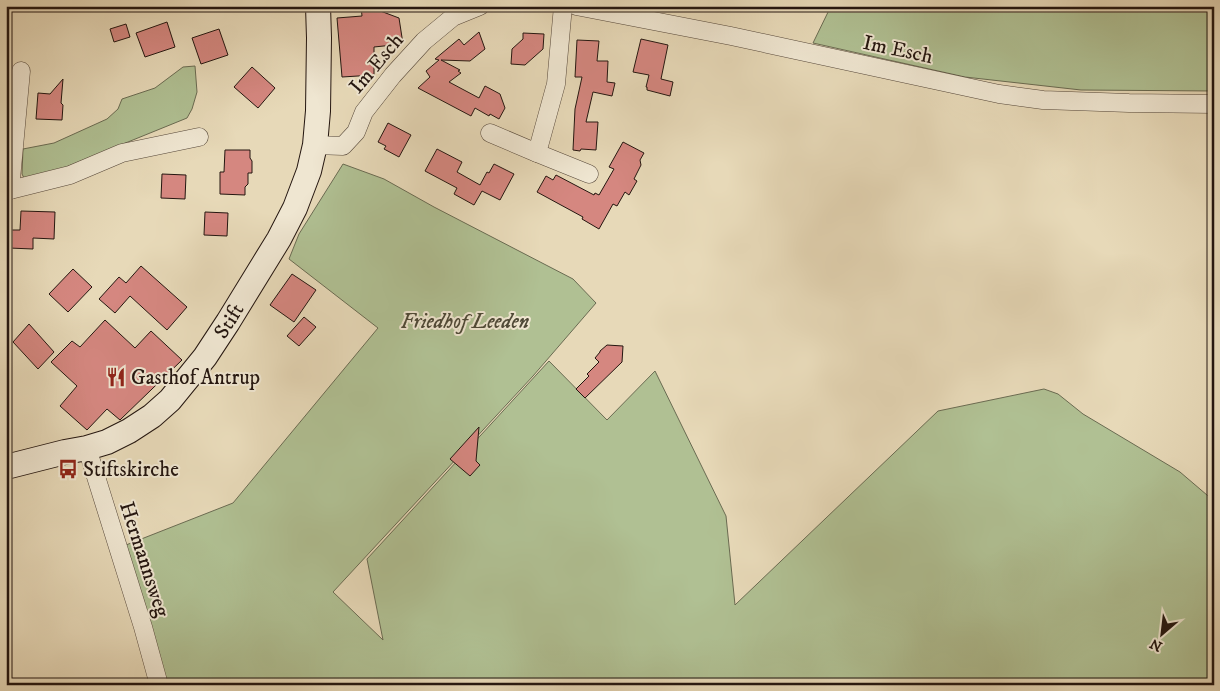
<svg xmlns="http://www.w3.org/2000/svg" width="1220" height="691" viewBox="0 0 1220 691" font-family="'IM FELL DW Pica',serif">
<rect width="100%" height="100%" fill="#e7d9b8"/>
<filter id="stains"><feTurbulence type="fractalNoise" baseFrequency=".004" numOctaves="4"/><feColorMatrix values="0 0 0 0 .2 0 0 0 0 .09 0 0 0 0 .02 0 0 0 .5 -.17"/></filter>
<radialGradient id="worn" r=".72"><stop offset=".6" stop-color="#630" stop-opacity="0"/><stop offset="1" stop-color="#630" stop-opacity=".3"/></radialGradient>
<g fill="#b0c093" stroke="#6a6b52">
<polygon points="831,6 1214,6 1214,91 1081,90 965,77 813,43"/>
<polygon points="195,66 197,92 192,109 187,118 59,170 24,178 22,174 23,149 54,143 107,119 118,109 122,99 155,88 183,67"/>
<polygon points="343,164 384,179 434,207 573,279 596,303 533,376 333,592 383,640 367,559 549,361 607,420 655,371 726,516 735,605 938,411 1044,389 1058,394 1083,414 1180,472 1214,501 1214,685 167,685 126,545 233,503 378,328 289,259 299,234"/>
</g>
<g fill="#d58780" stroke="#241610">
<polygon points="361,6 367,6 399,18 403,44 374,47 374,75 342,77 337,18 362,16"/>
<polygon points="167,22 175,47 145,57 136,33"/>
<polygon points="126,24 130,37 114,42 110,29"/>
<polygon points="219,29 228,55 201,64 192,38"/>
<polygon points="479,32 485,49 470,61 441,60 460,70 458,71 461,73 449,82 479,98 485,86 500,94 505,108 499,119 490,114 489,116 475,108 471,116 418,88 430,77 426,71 439,60 435,59 459,39 464,45"/>
<polygon points="523,33 544,34 543,49 525,65 511,64 512,49 523,39"/>
<polygon points="641,39 668,45 661,79 673,82 670,96 647,90 647,87 646,87 649,75 633,72"/>
<polygon points="577,40 599,41 597,61 608,61 607,82 615,83 612,96 593,92 586,122 598,122 596,150 581,149 580,151 573,150 575,109 582,77 575,77"/>
<polygon points="252,67 275,88 258,108 234,87"/>
<polygon points="63,79 61,103 63,105 62,120 36,119 38,93 50,94"/>
<polygon points="388,123 411,135 399,157 384,149 386,146 378,142"/>
<polygon points="623,142 644,153 640,160 641,165 634,179 637,181 629,195 625,192 617,206 613,204 599,229 582,219 583,217 537,192 546,176 553,180 556,175 594,195 595,193 599,195 614,169 609,167"/>
<polygon points="437,149 462,162 457,172 480,185 487,172 489,173 494,164 514,174 500,200 482,191 474,205 454,194 457,188 425,171"/>
<polygon points="225,150 250,150 250,158 252,161 252,173 248,173 248,184 245,187 245,195 220,194 220,172 224,172"/>
<polygon points="162,174 186,175 185,199 161,198"/>
<polygon points="21,211 55,212 54,239 33,238 33,249 9,248 10,230 20,230"/>
<polygon points="205,212 228,213 227,236 204,235"/>
<polygon points="141,266 187,307 167,330 130,296 115,313 99,299 119,277 126,283"/>
<polygon points="73,269 92,287 68,312 49,294"/>
<polygon points="292,274 316,290 294,322 270,305"/>
<polygon points="304,317 316,327 299,346 287,336"/>
<polygon points="105,320 135,348 151,331 182,360 121,419 120,420 107,409 87,430 60,406 77,386 51,362 72,341 80,347"/>
<polygon points="29,324 54,352 38,369 13,342"/>
<polygon points="607,345 623,346 622,362 585,398 576,389 589,376 587,374 599,362 595,358 600,352 600,351"/>
<polygon points="479,427 476,461 480,465 470,476 450,459"/>
</g>
<g fill="none" stroke-linecap="round" stroke-linejoin="round">
<defs>
<g id="minor">
<polyline points="563,6 556,84 537,153 589,174"/>
<polyline points="576,6 731,36 999,94 1043,100 1129,103 1214,104"/>
<polyline points="490,133 537,153"/>
<polyline points="315,145 343,146 356,132 364,112 393,75 424,41 453,17 480,6"/>
<polyline points="10,190 21,71"/>
<polyline points="6,191 70,175 122,153 199,137"/>
<polyline points="87,448 143,627 159,685"/>
</g>
<g id="secondary">
<path id="s1" d="M6 467 65 452 87 448 107 442 129 431 152 416 170 400 205 357 228 322 279 239 295 208 309 171 315 145 318 111 319 38 318 6"/>
</g>
</defs>
<use href="#minor" stroke="#55473a" stroke-width="19"/>
<use href="#secondary" stroke="#241610" stroke-width="26"/>
<use href="#minor" stroke="#efe6d1" stroke-width="18"/>
<use href="#secondary" stroke="#efe6d1" stroke-width="24"/>
</g>
<defs>
<symbol id="restaurant-bare" viewBox="-9 -9 18 18"><path d="M-5-6h1v4h1v-4h1v4h1v-4h1v5L-1.5 .5V6h-2V.5L-5-1ZM5-6V6H3V1.5H1.5Q1.5-4 5-6Z" fill="#8f2418" stroke="#efe6d1" stroke-width="2.5" paint-order="stroke"/></symbol>
<symbol id="bus-bare" viewBox="-9 -9 18 18"><path d="M-5-6H5V4H4V6H2V4H-2V6H-4V4H-5ZM-3.5-4V0h7V-4ZM-3.5 1.2v1.5H-2V1.2ZM2 1.2v1.5H3.5V1.2Z" fill="#8f2418" stroke="#efe6d1" stroke-width="2.5" paint-order="stroke"/></symbol>
</defs>
<g fill-rule="evenodd">
<use href="#restaurant-bare" x="102" y="363" width="28" height="28"/>
<use href="#bus-bare" x="54" y="455" width="28" height="28"/>
</g>
<g text-anchor="middle" stroke-width="4" stroke-linejoin="round" paint-order="stroke">
<g font-size="21" fill="#241610" stroke="#efe6d1">
<text transform="translate(898 49) rotate(12)" y="7">Im Esch</text>
<text transform="translate(376 63) rotate(-50)" y="7">Im Esch</text>
<text dy="7" stroke="none"><textPath href="#s1" startOffset="279">Stift</textPath></text>
<text transform="translate(145 559) rotate(72)" y="7">Hermannsweg</text>
</g>
<g font-size="21" font-style="italic" fill="#4e4937" stroke="#efe6d1">
<text x="465" y="328">Friedhof Leeden</text>
</g>
<g font-size="21" fill="#241610" stroke="#efe6d1" text-anchor="start">
<text x="131" y="384">Gasthof Antrup</text>
<text x="83" y="476">Stiftskirche</text>
</g>
</g>
<rect width="1220" height="691" fill="none" stroke="#e7d9b8" stroke-width="25"/>
<rect x="8" y="8" width="1205" height="676" fill="none" stroke="#241610" stroke-width="2.5"/>
<rect x="12" y="12" width="1195" height="666" fill="none" stroke="#241610"/>
<g transform="translate(1162 634) rotate(208)" stroke="#efe6d1" stroke-width="4" paint-order="stroke">
<path d="M0-4L9 19L0 12L-9 19Z" fill="#241610"/>
<text y="-8" font-size="14" font-weight="bold" text-anchor="middle" fill="#241610">N</text>
</g>
<rect width="100%" height="100%" filter="url(#stains)"/>
<rect width="100%" height="100%" fill="url(#worn)"/>
</svg>
